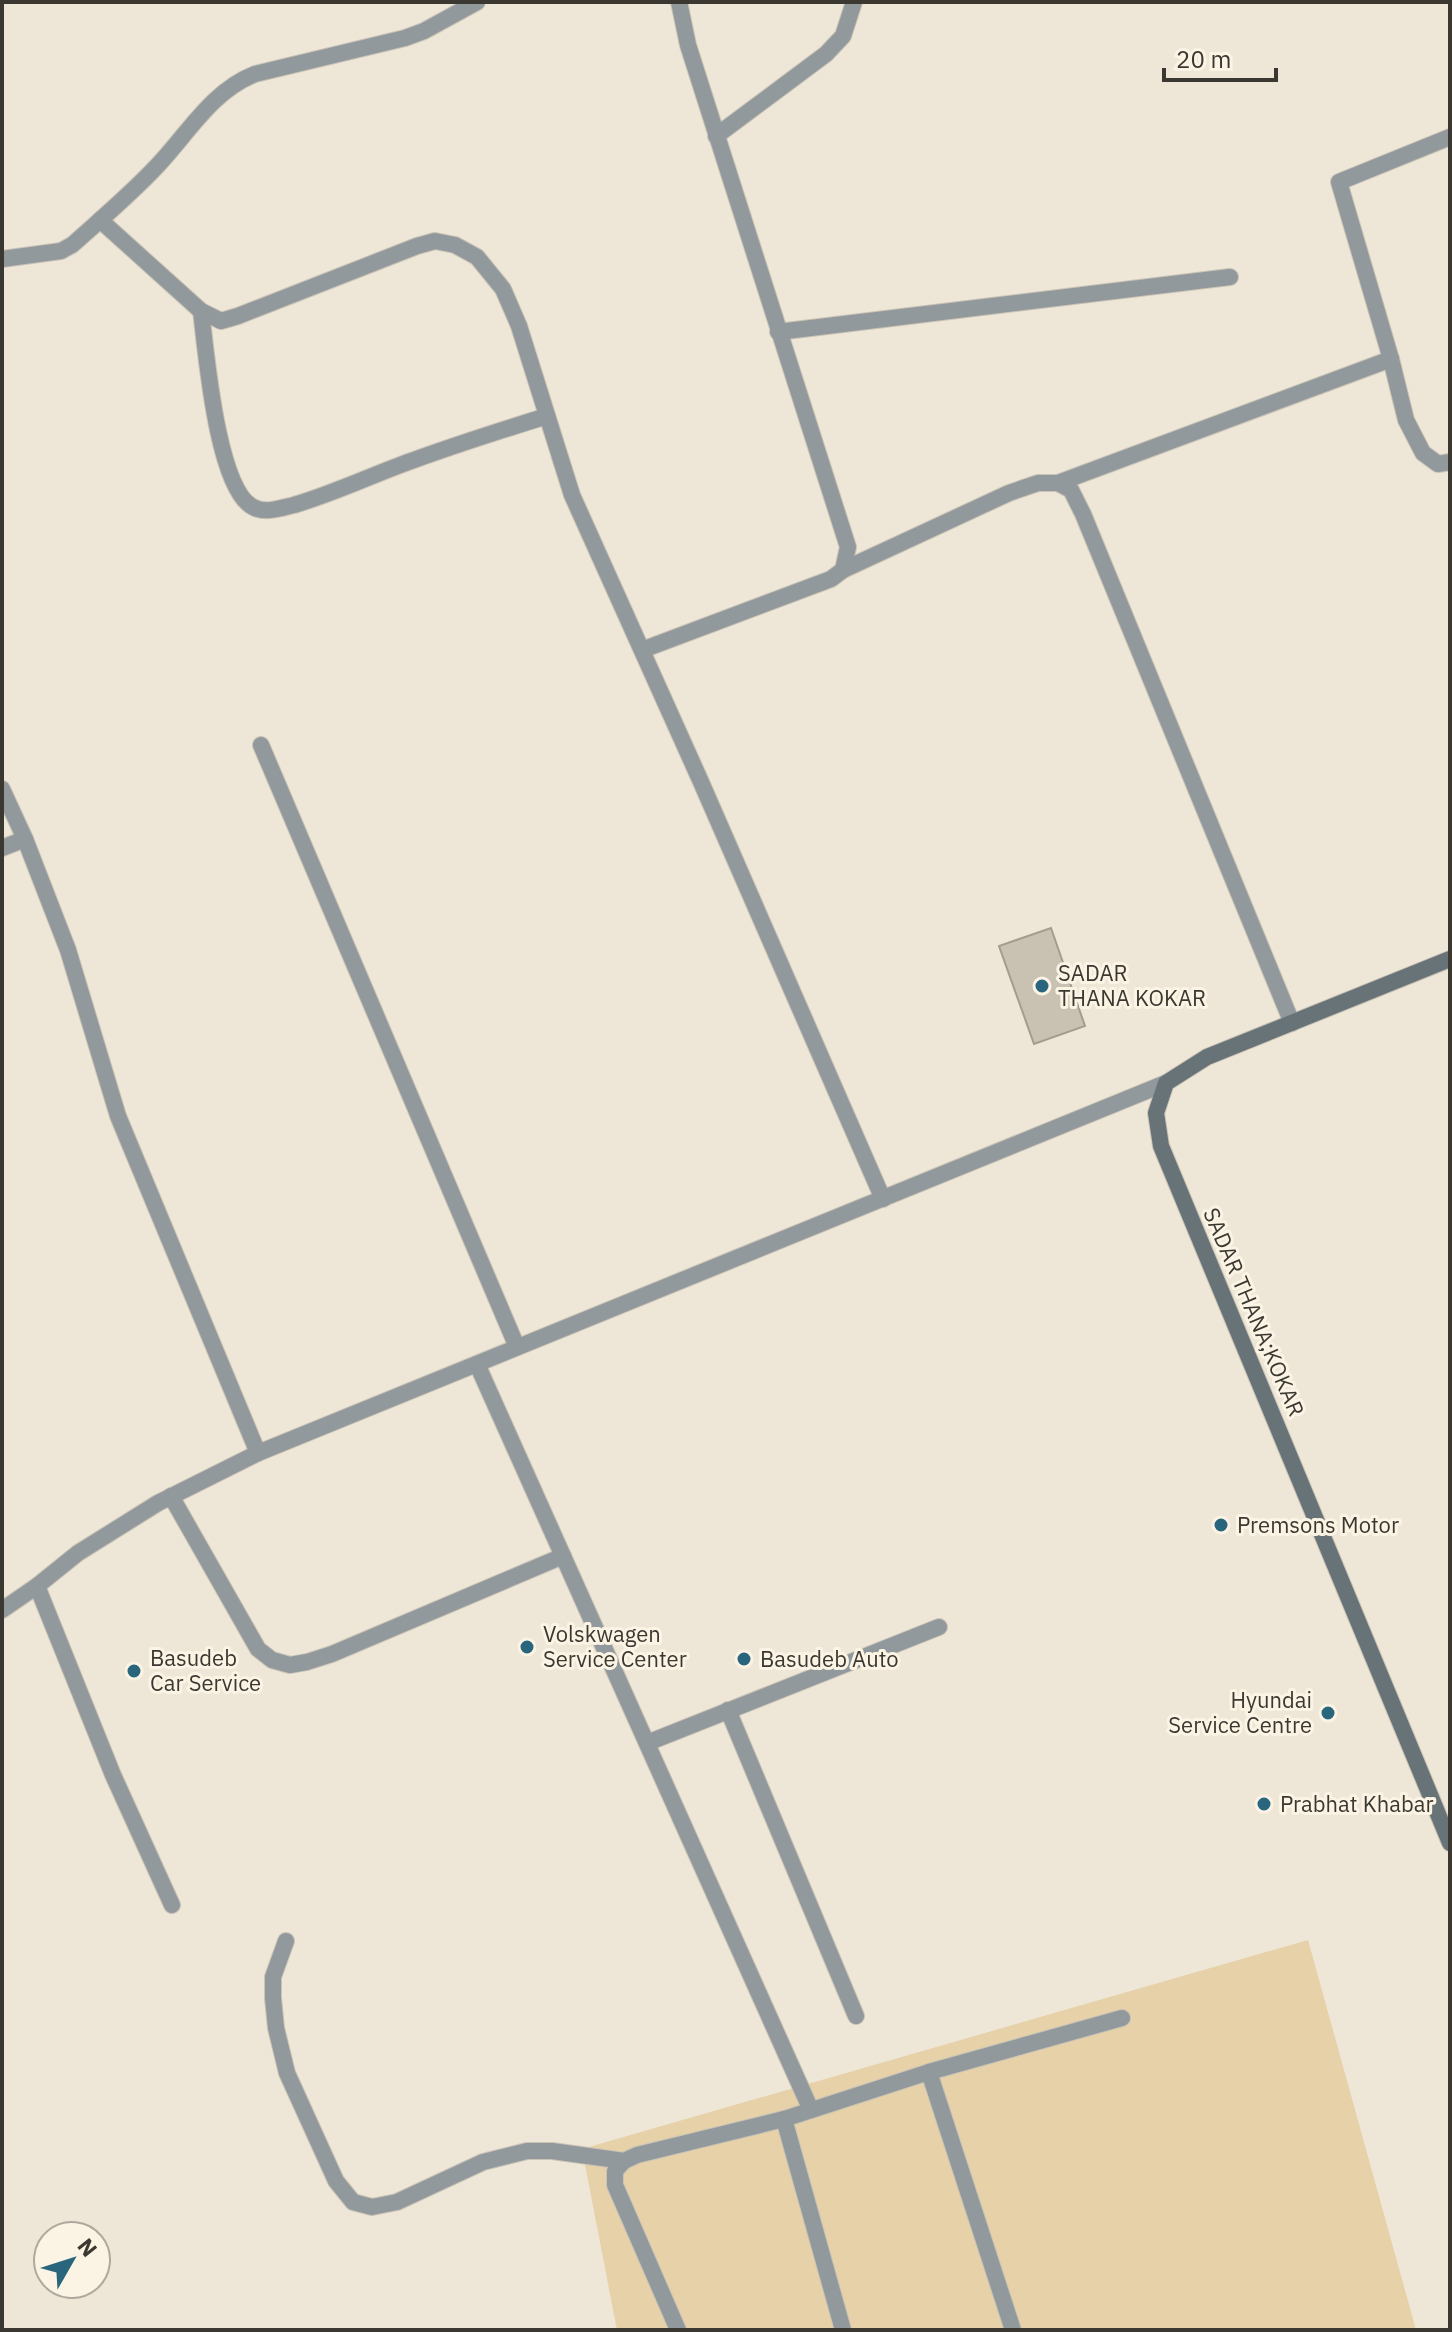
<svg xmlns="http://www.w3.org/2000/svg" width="1452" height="2332" viewBox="0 0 1452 2332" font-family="'IBM Plex Sans',sans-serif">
<rect width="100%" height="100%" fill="#eee6d7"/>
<polygon fill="#e6d1a8" points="1308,1940 1416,2330 617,2330 582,2149"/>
<polygon fill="#c9c1b2" stroke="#a49d8f" stroke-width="2" points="1051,928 1085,1026 1034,1044 999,946"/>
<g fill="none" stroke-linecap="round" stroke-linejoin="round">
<defs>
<g id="lane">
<polyline points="1058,483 1391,359"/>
<polyline points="843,570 1009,493 1038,483 1058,483 1071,490 1083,514 1292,1023"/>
<polyline points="2,848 25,839"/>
<polyline points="477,1364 811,2110"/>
<polyline points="171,1496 258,1649 272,1660 290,1665 307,1662 332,1654 563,1556"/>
<polyline points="37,1586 113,1775 172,1905"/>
<polyline points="728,1710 856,2016"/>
<polyline points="647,1743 939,1627"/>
<polyline points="286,1941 273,1977 273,1998 276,2028 287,2073 336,2181 353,2202 372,2207 397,2202 483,2162 527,2151 552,2151 624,2161"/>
<polyline points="929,2072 1013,2330"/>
<polyline points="784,2119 843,2330"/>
<polyline points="678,2330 615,2185 615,2171 624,2161 637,2155 784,2119 929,2072 1122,2018"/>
</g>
<g id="street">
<polyline points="716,136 826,54 843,36 854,2"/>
<polyline points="1450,137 1339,182 1391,359 1406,420 1423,453 1438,464 1450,462"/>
<polyline points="100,220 201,311 221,321 238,316 417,246 435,241 455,245 477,257 503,289 519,326 572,495 701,782 883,1199"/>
<path d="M2 259 61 251 72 245C101 219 131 194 158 165 189 132 212 91 255 74L405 38 424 31 477 2"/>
<path d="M201 311C206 351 217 489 253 507 265 514 281 508 294 505 335 493 374 474 414 460 458 444 502 430 547 416"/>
<polyline points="778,332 1230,277"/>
<polyline points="642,650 831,579 843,570 848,547 688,45 679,2"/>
<polyline points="261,745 517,1347"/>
<polyline points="2,789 25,839 68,950 118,1116 258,1453"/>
<polyline points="2,1610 37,1586 78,1553 158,1503 258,1453 1166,1083"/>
</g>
<polyline id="secondary" points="1450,959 1207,1057 1166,1083 1156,1113 1161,1146 1450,1843"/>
</defs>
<use href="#lane" stroke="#cac3b6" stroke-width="18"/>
<use href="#street" stroke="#cac3b6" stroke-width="18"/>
<use href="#secondary" stroke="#cac3b6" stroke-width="18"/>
<use href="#lane" stroke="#91999c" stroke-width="16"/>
<use href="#street" stroke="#91999c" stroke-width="16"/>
<use href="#secondary" stroke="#687378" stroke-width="16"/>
</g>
<g fill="#29667d" stroke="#fbf4e4" stroke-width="3">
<circle cx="1042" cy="986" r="8"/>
<circle cx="1221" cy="1525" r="8"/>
<circle cx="527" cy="1647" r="8"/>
<circle cx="744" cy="1659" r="8"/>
<circle cx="134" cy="1671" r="8"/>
<circle cx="1328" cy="1713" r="8"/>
<circle cx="1264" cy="1804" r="8"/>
</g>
<g text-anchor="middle" stroke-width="6" stroke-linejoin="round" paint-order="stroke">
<g font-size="22" fill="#3b3832" stroke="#fbf4e4" text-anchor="start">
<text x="1058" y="981">SADAR<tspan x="1058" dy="25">THANA KOKAR</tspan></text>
<text x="1237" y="1533">Premsons Motor</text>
<text x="543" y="1642">Volskwagen<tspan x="543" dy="25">Service Center</tspan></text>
<text x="150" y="1666">Basudeb<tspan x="150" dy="25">Car Service</tspan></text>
<text x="760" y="1667">Basudeb Auto</text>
<text x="1312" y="1708" text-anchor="end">Hyundai<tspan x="1312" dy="25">Service Centre</tspan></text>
<text x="1280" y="1812">Prabhat Khabar</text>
</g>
<g font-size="22" fill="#3b3832" stroke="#fbf4e4">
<text transform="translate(1254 1312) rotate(67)" y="8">SADAR THANA;KOKAR</text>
</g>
</g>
<rect width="1452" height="2332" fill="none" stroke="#3b3832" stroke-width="8"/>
<g transform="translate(72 2260) rotate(51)"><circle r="38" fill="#fbf4e4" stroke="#aea99d" stroke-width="2"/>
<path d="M0-6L14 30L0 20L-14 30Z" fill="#29667d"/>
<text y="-12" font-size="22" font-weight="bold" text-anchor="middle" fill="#3b3832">N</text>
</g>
<path d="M1164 68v12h112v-12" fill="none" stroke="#3b3832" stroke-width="4"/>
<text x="1176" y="68" font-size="24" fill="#3b3832" stroke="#fbf4e4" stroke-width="6" paint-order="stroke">20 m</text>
</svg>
